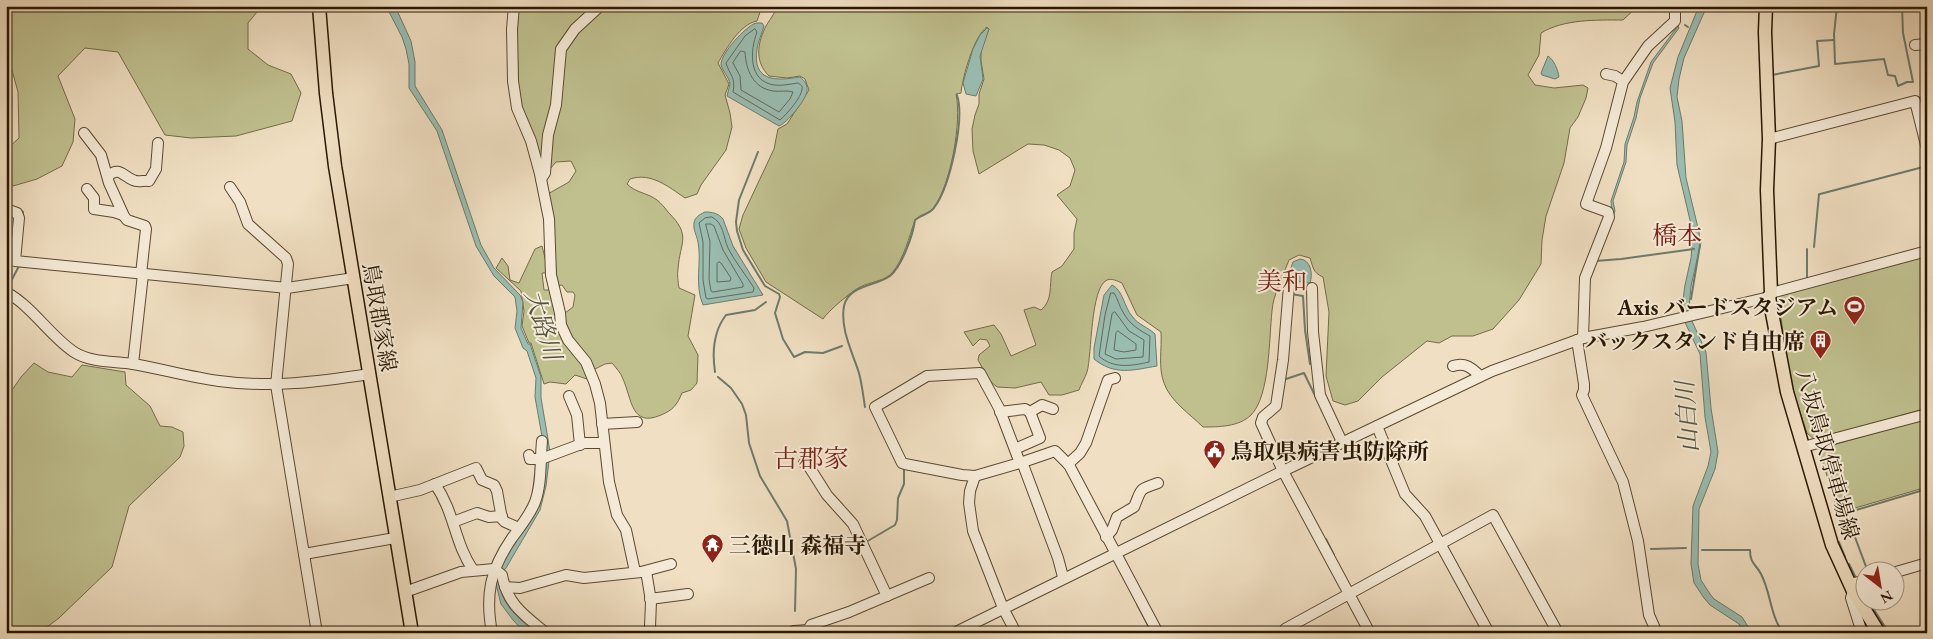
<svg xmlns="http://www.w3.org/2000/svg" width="1933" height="639" viewBox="0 0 1933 639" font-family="'EB Garamond','Noto Serif JP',serif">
<rect width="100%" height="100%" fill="#f0dfc2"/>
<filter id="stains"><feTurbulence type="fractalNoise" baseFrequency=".004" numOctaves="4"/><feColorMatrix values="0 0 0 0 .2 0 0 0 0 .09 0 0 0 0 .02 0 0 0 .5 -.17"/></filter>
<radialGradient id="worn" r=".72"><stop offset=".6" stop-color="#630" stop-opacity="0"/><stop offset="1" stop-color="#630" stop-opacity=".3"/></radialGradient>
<g fill="#c0c08f" stroke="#746c48">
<polygon points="6,6 262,6 248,23 248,49 268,65 291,74 301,93 292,121 236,136 191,138 165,135 118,52 85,48 58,76 75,119 73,142 62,166 37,179 13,186 6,170 6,150 19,138 18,92 6,48"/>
<polygon points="516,6 598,6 563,42 545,163 537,161 519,107"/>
<path d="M601 6H762L757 21C740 24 726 49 718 63L729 84 725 95 730 113 732 127 726 150 701 185 697 194 685 198C669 187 651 172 630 179L627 184C636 193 648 193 657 200 661 203 665 208 668 212 692 236 680 241 678 269 677 275 678 282 679 288L695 295 688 336 698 355 697 383 691 390 682 393C677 405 673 410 661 415 631 428 632 399 623 379 621 373 616 368 612 363L605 364 591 371 570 341 561 316 573 307 575 295 573 292H567L562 285 554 286 546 195 569 182 576 171 571 161 556 162 550 169H546L561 53Z"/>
<path d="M777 6H1638L1623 20C1596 20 1564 19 1541 33L1539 55 1528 75 1535 85 1554 88 1583 85 1588 88 1586 98 1578 117 1570 128 1564 163 1546 216 1542 240 1541 264 1519 300 1493 329 1473 336H1452L1439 343 1427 341 1382 377 1358 401 1345 405 1333 401 1326 376 1329 312 1323 277C1313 273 1313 267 1310 258L1299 255 1289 260C1283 276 1273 295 1272 311 1269 338 1270 396 1251 415 1239 427 1218 427 1203 427 1190 414 1170 401 1164 383 1158 368 1162 348 1161 332L1137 315 1122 283C1117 281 1112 278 1107 280 1090 288 1092 355 1087 372 1085 378 1081 384 1079 390L1062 395H1049L1041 382 1015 388 997 387 989 380 978 360 979 355 990 346 987 340 980 339 973 346 964 332 994 325 1001 334 1011 356 1036 345 1024 310 1034 307 1041 310C1053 300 1049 286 1052 272L1062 266 1074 249V233L1077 219 1057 195 1070 186 1075 170 1070 158 1059 150 1044 145 1028 144 979 174 973 151 972 129 975 115 979 104V94L984 79 981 61V49L989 29 987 27C974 35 962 79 961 93L956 94C962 121 951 184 934 207 929 214 920 214 915 220 909 237 904 259 892 273 885 281 870 282 860 287 852 291 828 311 823 319L766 282 746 248 739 229 743 215 774 149 778 129 787 124 809 90 805 79 800 76 787 78 769 76C755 62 757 45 765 28 769 20 775 14 777 6Z"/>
<polygon points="542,246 549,273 542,273 544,290 553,290 558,312 590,375 587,379 575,375 566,384 550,382 544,384 531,343 529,343 522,326 524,311 521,291 496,268 502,258 508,266 510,280 519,283 535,249"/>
<polygon points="1927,254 1927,408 1815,440 1807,433 1793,391 1786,357 1778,294"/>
<polygon points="34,363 48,372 72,377 82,365 125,372 126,385 150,406 160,426 172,427 183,432 184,446 180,457 129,506 112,567 59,618 39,633 6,633 6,393 10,393 21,377"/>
<polygon points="1927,418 1927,487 1838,513 1819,449"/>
</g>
<g fill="#9abdb2" stroke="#6d7b6b">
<path d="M386 6H395L411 41 415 62V86L442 130 481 245 494 268 520 295 523 302 521 328 528 344H530L541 377V398L548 439 550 453 546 486 540 510 506 568 499 576C498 602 517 617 536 633H525L513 620 501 604 496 584 498 568 536 506 543 442 535 397 536 378 527 351 523 348 515 328 517 311 515 297 494 276 476 246 437 131 409 88V64L406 49 402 37Z"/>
<polygon points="1699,6 1707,6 1684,58 1679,79 1677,97 1682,121 1686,178 1699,232 1700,247 1691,286 1689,309 1692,321 1706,352 1711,408 1718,452 1715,469 1699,509 1698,564 1701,580 1710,594 1714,599 1742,617 1752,633 1744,633 1739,624 1710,605 1704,598 1694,583 1691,564 1693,506 1708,466 1711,452 1705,417 1700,354 1681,314 1685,285 1691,258 1693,233 1677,165 1675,122 1670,88 1678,57"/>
<path d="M756 23H762L764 26C762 34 758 41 757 49 752 82 776 81 800 77 804 80 808 85 807 91 806 100 787 123 779 126L727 96 730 84C729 77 723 72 721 65 720 54 746 26 756 23Z"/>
<polygon points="1678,26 1679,28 1653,63 1640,98 1636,118 1627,145 1626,162 1613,201 1615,211 1603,244 1612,213 1611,201 1624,162 1625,144 1634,117 1637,102 1651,62"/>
<polygon points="987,28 989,29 980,56 983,79 976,96 966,94 963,83 973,49 980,35"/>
<path d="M1548 56C1554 60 1558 70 1559 77L1555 79 1542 75 1541 73Z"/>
<polygon points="6,69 12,98 11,126 6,130"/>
<path d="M705 212C712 212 718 213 723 219L733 246 763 295 703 305C694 284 702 263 698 242 697 236 693 230 694 223 695 217 699 215 705 212Z"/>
<path d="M1300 259C1311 260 1313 274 1310 283L1294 281 1288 276 1293 262Z"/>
<path d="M1112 285C1123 290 1124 307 1132 316 1138 325 1148 327 1155 334L1157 366C1133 370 1115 376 1094 359V348L1104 295Z"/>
</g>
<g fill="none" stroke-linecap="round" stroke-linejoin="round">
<g stroke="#626a59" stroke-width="1">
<path d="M755 29 757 32C750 51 748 81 774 85 782 86 790 84 798 83 801 85 803 86 802 89 802 97 786 115 780 120L733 92C736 77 730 76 726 63L745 36Z"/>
<path d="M741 51 745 52C746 70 753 88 773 91 780 92 787 90 793 92L790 99 779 112 741 90 740 76 733 63Z"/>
<path d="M712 217C724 223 723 237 728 248 735 262 746 275 754 288L753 292 708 299 706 298 703 280V242L699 223 705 218Z"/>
<polygon points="706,224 711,224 714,226 723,250 743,284 743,287 713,292 711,291 709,279 710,242"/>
<polygon points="719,262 721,263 731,278 730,281 717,282 717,264"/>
<path d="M1111 293H1114C1118 299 1119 306 1123 312 1129 324 1139 330 1150 336L1149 362C1132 366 1113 369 1099 356L1105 315Z"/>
<polygon points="1115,312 1129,331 1144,340 1143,357 1116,359 1105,354 1112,314"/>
<polygon points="1118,331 1136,344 1136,350 1124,352 1114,350 1116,333"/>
</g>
<g stroke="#6d7b6b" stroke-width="2">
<polyline points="1837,6 1834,34 1835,64 1884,59 1888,75 1895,76 1898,86 1907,82 1913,82 1903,33 1902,6"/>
<polyline points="395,10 407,6"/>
<polyline points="1685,25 1688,27"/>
<polyline points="1772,75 1819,66 1817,41 1834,40"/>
<polyline points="1918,98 1927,96"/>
<polyline points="758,152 739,200 736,222 737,231 743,250 765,286 779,294 780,297 775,313 783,339 794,357 805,352 823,353 842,346"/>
<polyline points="1820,194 1927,166"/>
<polyline points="18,208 23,212 23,215"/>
<polyline points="1814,247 1819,194"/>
<polyline points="1595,261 1621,259 1694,249"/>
<polyline points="1807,279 1807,249"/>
<polyline points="6,284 9,285 19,266"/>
<polyline points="1291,294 1303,296 1305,330 1310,364"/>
<polyline points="1691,299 1701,239"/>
<path d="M715 372C712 352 713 332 726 315L755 310 766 302"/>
<polyline points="718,377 731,388 742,404 746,415 749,443 760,476 787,521 796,569 795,611"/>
<polyline points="1283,380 1304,373 1324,414"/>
<path d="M865 407C863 395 862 384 859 373 852 351 840 329 844 306 848 285 877 286 890 276 902 266 913 235 915 220 921 215 930 214 934 208 950 187 965 119 957 95"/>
<polyline points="1326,539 1334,555"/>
<polyline points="866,542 895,525 897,520 898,498 904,484 904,468"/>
<polyline points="1839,542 1845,557"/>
<polyline points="1651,549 1686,548"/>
<path d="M1702 550H1750C1750 564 1756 564 1761 574 1771 593 1770 615 1783 633"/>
<polyline points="1849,564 1856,578"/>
<polyline points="1868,572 1846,513 1927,489"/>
<polyline points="1860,587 1866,596"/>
<polyline points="1869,602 1889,633"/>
<polyline points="1137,604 1152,633"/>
</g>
<defs>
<g id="minor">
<polyline points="514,6 512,29 513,81 517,108 531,141 540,174 549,219 551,275 560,313 561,325 568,340 586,362 595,384 600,403 609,482 617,515 626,530 635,572"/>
<polyline points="1915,45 1927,44"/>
<polyline points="1606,74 1615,76 1623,81"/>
<polyline points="84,133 101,155 109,183 124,216 127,220 145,226 146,229 141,274"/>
<polyline points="1769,139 1915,101 1927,149"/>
<path d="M108 176C119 166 123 176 133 180 138 183 144 180 149 181L156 169 158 143"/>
<polyline points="541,179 545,173 548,135 556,105 561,49 575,29 600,6"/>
<polyline points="230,187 240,202 248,224 286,258 288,264 276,385 317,633"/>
<polyline points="87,189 94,198 94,209 114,212 123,215"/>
<polyline points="6,209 17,213 19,218 15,261 287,288 354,278"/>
<polyline points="1289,286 1283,360 1276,406 1263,417 1261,423 1283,471 1370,633"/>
<polyline points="1312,288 1313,332 1320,395 1342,442"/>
<path d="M6 292C33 307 49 335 74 352 91 363 114 361 133 364 162 369 190 377 219 381 272 388 317 382 370 374"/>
<polyline points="1771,293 1927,251"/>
<polyline points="1583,338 1585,278 1609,217 1608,212 1586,204 1606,148 1623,82 1648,46 1675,21 1675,6"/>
<polyline points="1577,340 1584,384 1584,390 1582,395 1623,482 1638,541 1649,615 1657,633"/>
<polyline points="133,364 143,274"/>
<path d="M1453 366C1465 362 1472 368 1480 376"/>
<polyline points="569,396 577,415 580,445"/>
<polyline points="1000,412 1025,409 1030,412 1042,405 1053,409"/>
<polyline points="602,424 637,422"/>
<polyline points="1377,426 1405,494 1425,516 1489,633"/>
<polyline points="1803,447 1927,414"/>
<polyline points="1015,449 1040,438 1030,412"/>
<polyline points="529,455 530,459 541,459 584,443 604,443"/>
<polyline points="1022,462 1058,558 1063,577"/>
<polyline points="804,463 808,465 827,495 853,524 887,596"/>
<polyline points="1020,463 999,408 980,373 927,376 875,407 902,463 905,464 962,475 975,476 1020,463 1055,451 1069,465 1158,633"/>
<polyline points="1068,464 1080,453 1086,443 1108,380 1115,378"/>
<polyline points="975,476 970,491 969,503 973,531 1003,608 1016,633"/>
<path d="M435 484C455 513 454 542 473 570"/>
<polyline points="389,497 420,490 476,468 482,480 494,485 497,491 502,519 505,522 519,528"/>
<polyline points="453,522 477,513 489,517 502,516"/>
<path d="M1106 537 1112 530 1117 517 1134 507C1142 489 1137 490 1158 483"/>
<polyline points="304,554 395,538"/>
<polyline points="646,571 651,601 650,627 652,633"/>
<polyline points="1896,572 1927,563"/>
<polyline points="1850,584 1866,580"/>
<polyline points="505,587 520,588 566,575 584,578 641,572 671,564"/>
<polyline points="1853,591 1851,598 1862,633"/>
<path d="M405 592 461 572 494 569 502 575C507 604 524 615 546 633"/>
<polyline points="650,599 688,594"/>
<polyline points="794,631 808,630 811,625 849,612 929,578"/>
<path d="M492 633C485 595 490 570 512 538 520 527 530 515 535 502 542 483 540 461 542 441"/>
<polyline points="954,633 1283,471 1492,371 1583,338 1643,327 1769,297"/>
<polyline points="1287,633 1285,629 1493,515 1558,633"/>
</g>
<g id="major">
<polyline points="319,6 326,93 335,166 412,633"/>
<polyline points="1766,6 1765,32 1769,139 1767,190 1771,293 1769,297 1787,392 1832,545 1853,591 1879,633"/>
</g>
</defs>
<use href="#minor" stroke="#5b4930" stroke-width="12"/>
<use href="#major" stroke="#291700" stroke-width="15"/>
<use href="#minor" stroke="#f5ead7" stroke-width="10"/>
<use href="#major" stroke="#f0dfc2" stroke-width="12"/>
</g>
<defs>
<symbol id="stadium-pin" viewBox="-11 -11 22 30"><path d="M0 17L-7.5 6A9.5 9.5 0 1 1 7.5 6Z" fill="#8f2418" stroke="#f5ead7"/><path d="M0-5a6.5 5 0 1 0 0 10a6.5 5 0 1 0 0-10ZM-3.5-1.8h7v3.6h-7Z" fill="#fff"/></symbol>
<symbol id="building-pin" viewBox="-11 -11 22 30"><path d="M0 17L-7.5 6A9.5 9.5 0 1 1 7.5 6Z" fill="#8f2418" stroke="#f5ead7"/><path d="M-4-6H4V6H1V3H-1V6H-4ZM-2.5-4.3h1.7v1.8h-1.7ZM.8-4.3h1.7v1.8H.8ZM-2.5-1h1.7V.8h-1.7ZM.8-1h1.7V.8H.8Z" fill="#fff"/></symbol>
<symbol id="civic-pin" viewBox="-11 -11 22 30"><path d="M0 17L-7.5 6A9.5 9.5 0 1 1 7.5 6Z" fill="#8f2418" stroke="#f5ead7"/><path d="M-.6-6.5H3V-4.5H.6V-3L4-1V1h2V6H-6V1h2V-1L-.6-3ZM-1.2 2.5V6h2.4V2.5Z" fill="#fff"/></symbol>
<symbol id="temple-pin" viewBox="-11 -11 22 30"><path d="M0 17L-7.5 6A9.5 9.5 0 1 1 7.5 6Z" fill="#8f2418" stroke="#f5ead7"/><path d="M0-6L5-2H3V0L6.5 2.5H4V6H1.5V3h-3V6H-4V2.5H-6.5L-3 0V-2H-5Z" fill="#fff"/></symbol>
</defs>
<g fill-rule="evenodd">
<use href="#stadium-pin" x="1842" y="294" width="25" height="34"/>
<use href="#building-pin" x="1808" y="328" width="25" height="34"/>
<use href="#civic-pin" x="1202" y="438" width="25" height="34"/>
<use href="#temple-pin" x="700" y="532" width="25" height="34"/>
</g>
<g text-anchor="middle" stroke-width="4" stroke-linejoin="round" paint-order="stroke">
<g font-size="22" font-weight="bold" fill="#291700" stroke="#f5ead7" text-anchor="end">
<text x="1838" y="315">Axis バードスタジアム</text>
<text x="1805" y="349">バックスタンド自由席</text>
<text x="1231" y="459" text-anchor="start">鳥取県病害虫防除所</text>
<text x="729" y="553" text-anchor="start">三徳山 森福寺</text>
</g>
<g font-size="22" fill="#291700" stroke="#f5ead7">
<text transform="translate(380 317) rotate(80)" y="8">鳥取郡家線</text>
<text transform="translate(1828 454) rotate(74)" y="8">八坂鳥取停車場線</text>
</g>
<g font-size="24" font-style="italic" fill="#51513e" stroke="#f5ead7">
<text transform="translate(543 325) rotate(73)" y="8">大路川</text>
<text transform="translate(1687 417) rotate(-94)" y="8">山白川</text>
</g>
<g font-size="25" fill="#7a1f14" stroke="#f5ead7">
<text x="1677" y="244">橋本</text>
<text x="1282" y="290">美和</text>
<text x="811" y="467">古郡家</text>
</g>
</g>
<rect width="1933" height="639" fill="none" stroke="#f0dfc2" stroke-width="25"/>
<rect x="8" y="8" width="1918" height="624" fill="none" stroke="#291700" stroke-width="2.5"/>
<rect x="12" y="12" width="1908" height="614" fill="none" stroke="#291700"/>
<g transform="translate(1880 586) rotate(149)"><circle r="24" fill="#f5ead7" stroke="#a39681"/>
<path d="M0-4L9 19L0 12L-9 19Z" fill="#8f2418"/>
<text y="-8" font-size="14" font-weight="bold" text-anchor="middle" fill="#291700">N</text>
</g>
<rect width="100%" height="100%" filter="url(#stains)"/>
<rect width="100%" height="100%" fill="url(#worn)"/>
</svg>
